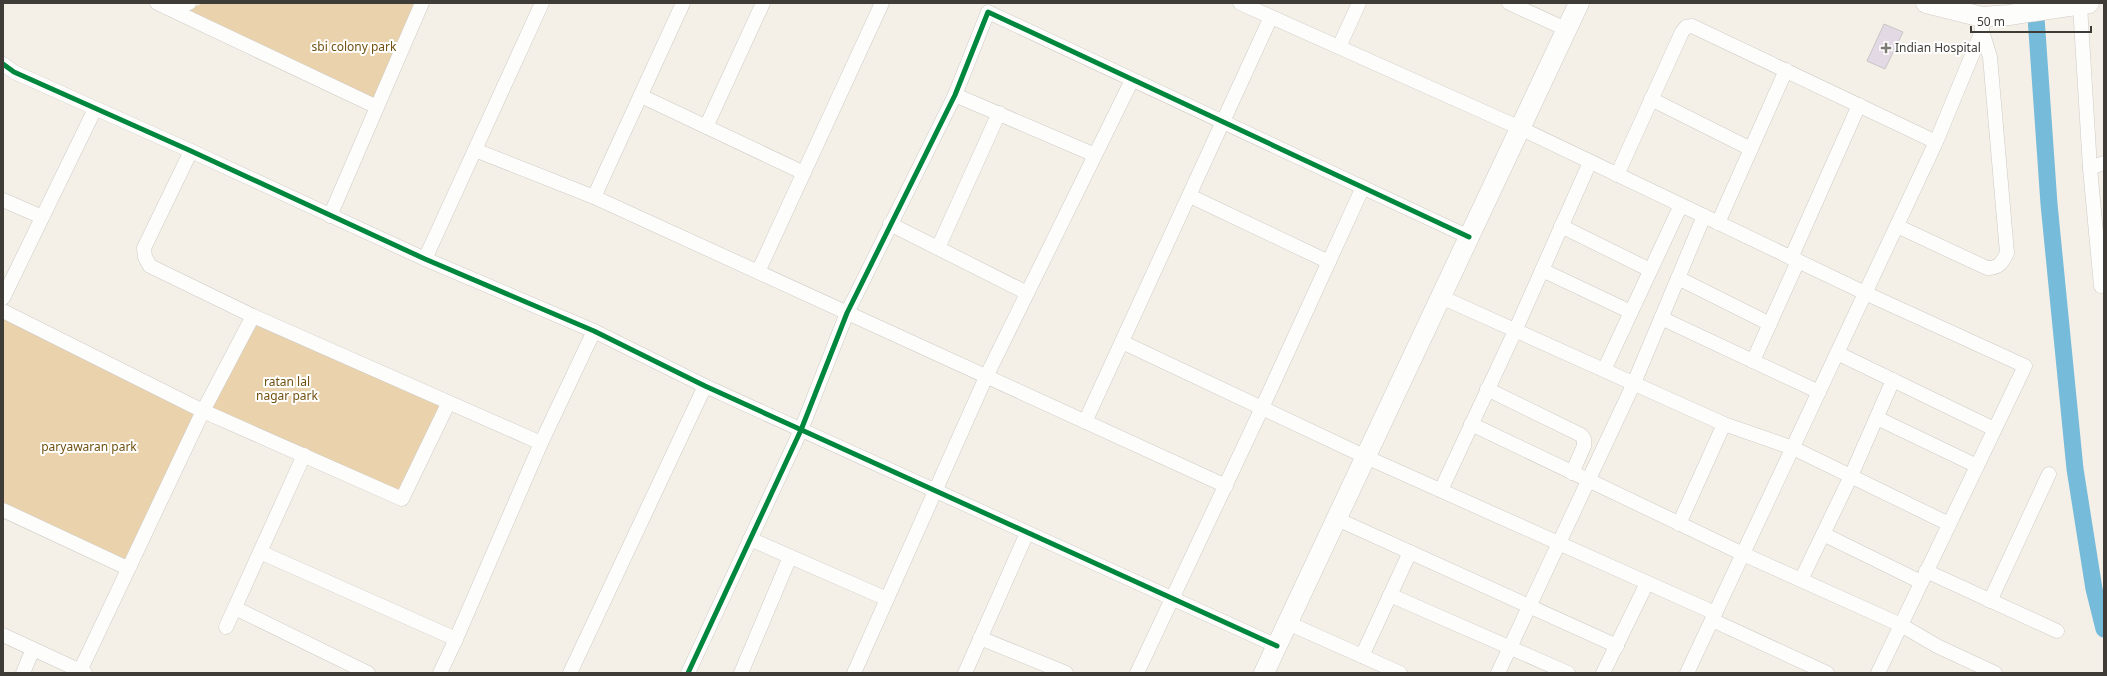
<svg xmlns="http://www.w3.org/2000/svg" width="2107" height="676" viewBox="0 0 2107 676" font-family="'Noto Sans',sans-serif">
<rect width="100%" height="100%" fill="#f4f0e8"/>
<g fill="#ead3ac">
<polygon points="203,3 422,3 377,107 178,15"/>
<polygon points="3,308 202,408 129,563 3,507"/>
<polygon points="253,315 449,403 403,498 203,410"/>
</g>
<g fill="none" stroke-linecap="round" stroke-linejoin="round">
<polyline stroke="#76bbda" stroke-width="17" points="2035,3 2049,204 2075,469 2094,589 2104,629"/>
</g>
<polygon fill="#e2d9e5" stroke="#c8c6c4" points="1884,24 1903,32 1885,69 1867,61"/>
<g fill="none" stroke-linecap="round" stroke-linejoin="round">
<defs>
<g id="street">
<polyline points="157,3 377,107"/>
<polyline points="1240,3 1520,128 1865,293 2025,366 1878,673"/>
<polyline points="1509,3 1566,29"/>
<polyline points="2080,5 2090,168"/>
<polyline points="174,10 189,3"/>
<polyline points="1339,47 1359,3"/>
<polyline points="3,64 14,72 191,151 425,259 594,331 705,386 1277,646"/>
<polyline points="955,95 1095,155"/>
<polyline points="641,96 804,173"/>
<polyline points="1651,99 1751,149"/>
<polyline points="706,127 763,3"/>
<polyline points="475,150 594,197 1226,486"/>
<polyline points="191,151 144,248 145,257 150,266 253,316 541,443"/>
<polyline points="1617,175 1682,32 1686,27 1692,26 1936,142"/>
<polyline points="1190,196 1329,262"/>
<polyline points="594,197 683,3"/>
<polyline points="3,200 42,217"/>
<polyline points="330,216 422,3"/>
<polyline points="1718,223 1786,70"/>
<polyline points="890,224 1027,293"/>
<polyline points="1561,226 1650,270"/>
<path d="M1897 226 1987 268C1999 268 2002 263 2007 253L1990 57 1982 31"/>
<polyline points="938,248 999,113"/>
<polyline points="1791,258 1859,105"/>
<polyline points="425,259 542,3"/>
<polyline points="1542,270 1631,312"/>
<polyline points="758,272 882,3"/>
<polyline points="1678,278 1770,324"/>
<polyline points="2101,286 2090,168 2104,163"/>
<polyline points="1441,297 1724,424 1793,448 1949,524"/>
<polyline points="3,298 95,109"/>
<polyline points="3,311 203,411 402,499 448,404"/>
<polyline points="1661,318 1819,392"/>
<polyline points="1122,342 1366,457 1715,613"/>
<polyline points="1837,353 1994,429"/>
<polyline points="1753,361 1798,261"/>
<polyline points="1604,370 1681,205"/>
<polyline points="1487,389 1581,435 1584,439 1584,446 1572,473"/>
<polyline points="1877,418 1977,466"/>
<polyline points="1085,422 1271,17"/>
<polyline points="1471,424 1743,554 1901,625 1937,646 1995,673"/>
<polyline points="1441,490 1515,331 1590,162"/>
<polyline points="3,510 123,566 130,566"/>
<polyline points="1337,519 1617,646"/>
<polyline points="1679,524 1724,424"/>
<polyline points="1823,534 1921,582"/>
<polyline points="750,539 887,599"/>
<polyline points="260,552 456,639"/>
<polyline points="1926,571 2057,631"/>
<polyline points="1801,580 1851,476 1893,380"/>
<polyline points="1390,595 1568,673"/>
<polyline points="1990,601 2049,474"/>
<polyline points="235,608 368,673"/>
<polyline points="1712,620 1827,673"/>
<polyline points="1288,623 1400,673"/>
<polyline points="226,627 304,455"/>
<polyline points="3,635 85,673"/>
<polyline points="980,638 1066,673"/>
<polyline points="1362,656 1410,552"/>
<polyline points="80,671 203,411 253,316"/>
<polyline points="23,673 33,649"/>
<polyline points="440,673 456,639 541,443 594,331"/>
<polyline points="570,673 705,386"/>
<polyline points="688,673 801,430 847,313 955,95 988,12 1469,237"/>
<polyline points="741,673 790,557"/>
<polyline points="854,673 986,377 1132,80"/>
<polyline points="965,673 1027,533"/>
<polyline points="1137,673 1262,408 1363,187"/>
<polyline points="1498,673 1634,383 1704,216"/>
<polyline points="1603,673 1647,583"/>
<polyline points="1687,673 1936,142 1982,31 1982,17"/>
</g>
<g id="secondary">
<polyline points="1926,3 1982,17 2009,15 2089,3"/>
<polyline points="1264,673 1579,3"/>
</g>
</defs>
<use href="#street" stroke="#cfcbc5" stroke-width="15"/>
<use href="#secondary" stroke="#cfcbc5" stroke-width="21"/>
<use href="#street" stroke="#fdfdfc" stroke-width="14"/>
<use href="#secondary" stroke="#fdfdfc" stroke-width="20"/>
<defs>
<g id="cycleway">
<polyline points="3,64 14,72 191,151 425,259 594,331 705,386 1277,646"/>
<polyline points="688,673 801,430 847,313 955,95 988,12 1469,237"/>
</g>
</defs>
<use href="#cycleway" stroke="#fff" stroke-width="8"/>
<use href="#cycleway" stroke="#00873e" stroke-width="5"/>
</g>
<path fill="#7e7b75" stroke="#fff" stroke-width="1.5" d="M1884 42h4v4h4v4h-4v4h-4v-4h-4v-4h4z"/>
<g text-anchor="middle" stroke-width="4" stroke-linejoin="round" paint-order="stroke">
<g font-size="12" fill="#705110" stroke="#fff">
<text x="354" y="51">sbi colony park</text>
<text x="287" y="386">ratan lal<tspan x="287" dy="14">nagar park</tspan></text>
<text x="89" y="451">paryawaran park</text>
</g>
<g font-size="12" fill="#3f3c37" stroke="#fff" text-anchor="start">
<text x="1895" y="52">Indian Hospital</text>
</g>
</g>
<rect width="2107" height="676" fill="none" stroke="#3f3c37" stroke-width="8"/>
<path d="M1971 26v6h120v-6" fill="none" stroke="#3f3c37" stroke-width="2"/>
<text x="1977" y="26" font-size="12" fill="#3f3c37" stroke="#ffffff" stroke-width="3" paint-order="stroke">50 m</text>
</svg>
